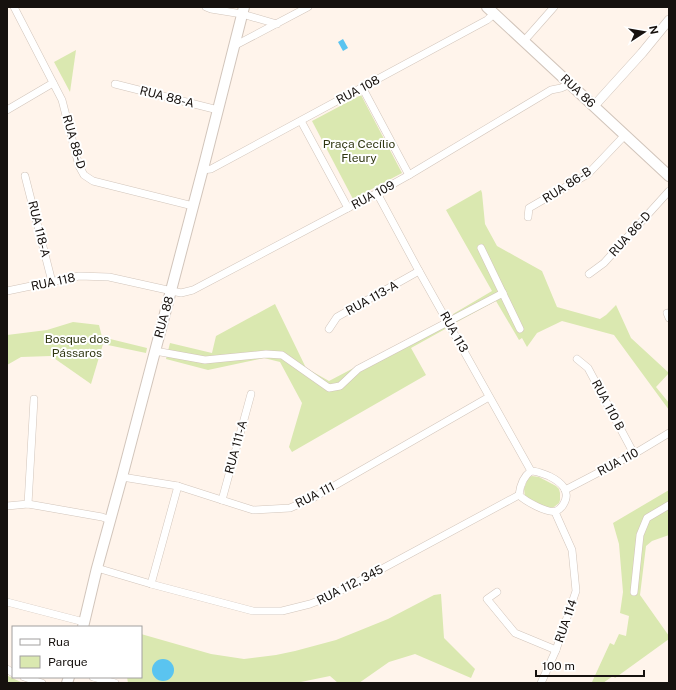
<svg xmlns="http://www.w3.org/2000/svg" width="676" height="690" viewBox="0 0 676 690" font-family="'Public Sans',sans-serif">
<rect width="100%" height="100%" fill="#fff4eb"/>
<g fill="#dae8b0">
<polygon points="76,50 70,92 54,62"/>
<polygon points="361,95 402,173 353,199 312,121"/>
<polygon points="481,190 482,193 485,224 497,246 542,271 557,307 600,319 606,315 616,305 631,338 669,373 656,387 669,403 669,410 614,335 562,321 537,333 527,347 522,338 519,340 496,301 457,322 453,314 492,291 446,210"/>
<polygon points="275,304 306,368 329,381 443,321 447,328 411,348 426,375 292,452 289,447 302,403 280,362 264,358 208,370 166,359 170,343 212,353 216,336"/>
<polygon points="73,322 99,325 102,337 147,348 146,353 103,344 91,384 51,356 21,357 7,365 7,335 47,330"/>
<polygon points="532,476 539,477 556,486 559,489 560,493 560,500 559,503 554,507 547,509 528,499 525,496 524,489 528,478"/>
<polygon points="669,490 669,535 652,541 646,546 640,595 669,636 669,639 615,678 613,676 603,683 592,683 592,682 610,643 614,645 619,634 626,636 629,616 620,613 623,592 619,544 613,523"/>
<polygon points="441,594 444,638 475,669 471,678 415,654 389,662 359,683 338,683 330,676 296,683 128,683 127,677 141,677 141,634 211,654 244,659 276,655 295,651 336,640 388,619 434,595"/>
<polygon points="7,672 8,676 23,683 7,683"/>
</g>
<g fill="#5ac4f0">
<polygon points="343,39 348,48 343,51 338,42"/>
<circle cx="163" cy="670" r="11"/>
</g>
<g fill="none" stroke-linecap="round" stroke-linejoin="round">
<defs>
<g id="minor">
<polyline points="14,7 62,100 79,166 84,175 93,181 193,206"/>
<polyline points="206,7 211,9 242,14 277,24"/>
<polyline points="524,41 554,7"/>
<polyline points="234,46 308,7"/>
<polyline points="115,84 218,110"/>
<polyline points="362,87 409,175"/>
<polyline points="7,110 53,83"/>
<polyline points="301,121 348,208"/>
<polyline points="202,170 211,169 487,20 494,14"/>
<polyline points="25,176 52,282"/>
<polyline points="377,193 419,271 531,471"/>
<polyline points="528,217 529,208 588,174 625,135"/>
<polyline points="481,248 520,329"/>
<polyline points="589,274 604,263 669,191"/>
<polyline points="7,291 79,276 109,277 181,293 193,290 348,208 377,193 409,175 551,90 561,88 570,84"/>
<polyline points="667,313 669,318"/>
<polyline points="329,329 337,317 419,271"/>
<polyline points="155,351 205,360 266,354 282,355 329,388 340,386 358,369 503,293"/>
<polyline points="577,359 588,368 634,454"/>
<path d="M531 471C538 471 543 474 549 476 561 482 572 491 563 505 561 508 559 510 556 511 548 514 525 501 519 495 520 486 524 476 531 471Z"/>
<polyline points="122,477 178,486 253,510 290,508 313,498 489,397"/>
<polyline points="565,490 634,454 669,433"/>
<polyline points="222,500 251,394"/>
<polyline points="28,504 34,399"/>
<polyline points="7,506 28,504 102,517 110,520"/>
<polyline points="97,568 151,584 253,611 282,611 310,604 323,599 352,585 519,495"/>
<polyline points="151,584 178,486"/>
<polyline points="497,592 487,599 515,633 556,650"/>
<polyline points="634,592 640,535 647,518 669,505"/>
<polyline points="7,602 84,622"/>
<polyline points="7,669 13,673"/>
<polyline points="24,677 42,683"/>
<polyline points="93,677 115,683"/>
<polyline points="541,683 556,650 576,591 572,550 555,512"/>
</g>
<polyline id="tertiary" points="594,106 642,53 669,20"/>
<g id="secondary">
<polyline points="487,7 669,176"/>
<polyline points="83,627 97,568 122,477 205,161 244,7"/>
<polyline points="67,683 69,677"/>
</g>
</defs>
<use href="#minor" stroke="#d2c5bb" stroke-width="8"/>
<use href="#tertiary" stroke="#d2c5bb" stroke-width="10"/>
<use href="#secondary" stroke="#d2c5bb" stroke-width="12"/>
<use href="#minor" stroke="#fff" stroke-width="7"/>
<use href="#tertiary" stroke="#fff" stroke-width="9"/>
<use href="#secondary" stroke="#fff" stroke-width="10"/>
</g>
<g text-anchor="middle" stroke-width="4" stroke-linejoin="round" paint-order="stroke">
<g font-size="12" fill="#16110e" stroke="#fff">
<text transform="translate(358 90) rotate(-28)" y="4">RUA 108</text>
<text transform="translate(578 91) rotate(43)" y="4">RUA 86</text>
<text transform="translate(167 97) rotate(14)" y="4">RUA 88-A</text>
<text transform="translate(74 142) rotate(74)" y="4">RUA 88-D</text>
<text transform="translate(567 185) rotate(-33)" y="4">RUA 86-B</text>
<text transform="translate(373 195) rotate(-28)" y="4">RUA 109</text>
<text transform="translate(39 229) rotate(76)" y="4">RUA 118-A</text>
<text transform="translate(630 234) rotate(-48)" y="4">RUA 86-D</text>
<text transform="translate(53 282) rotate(-12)" y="4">RUA 118</text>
<text transform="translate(372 298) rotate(-29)" y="4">RUA 113-A</text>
<text transform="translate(164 317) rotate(-75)" y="4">RUA 88</text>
<text transform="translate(454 332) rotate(61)" y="4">RUA 113</text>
<text transform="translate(608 405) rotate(62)" y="4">RUA 110 B</text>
<text transform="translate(236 447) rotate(-75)" y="4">RUA 111-A</text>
<text transform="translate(618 462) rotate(-28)" y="4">RUA 110</text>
<text transform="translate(315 495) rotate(-27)" y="4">RUA 111</text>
<text transform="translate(350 585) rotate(-27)" y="4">RUA 112, 345</text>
<text transform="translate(566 621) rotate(-71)" y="4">RUA 114</text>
</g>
<g font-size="12" fill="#303712" stroke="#fff">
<text x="359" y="148">Praça Cecílio<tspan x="359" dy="14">Fleury</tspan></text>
<text x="77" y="343">Bosque dos<tspan x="77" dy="14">Pássaros</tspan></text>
</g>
</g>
<rect width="676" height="690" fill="none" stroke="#16110e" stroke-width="16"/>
<rect x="12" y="626" width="130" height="52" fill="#ffffff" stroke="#a2a09f"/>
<rect x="20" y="639" width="20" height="6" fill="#ffffff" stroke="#a2a09f"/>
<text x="48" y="646" font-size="12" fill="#16110e">Rua</text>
<rect x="20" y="656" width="20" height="12" fill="#dae8b0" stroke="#a2a09f"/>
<text x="48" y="666" font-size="12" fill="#16110e">Parque</text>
<g transform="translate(644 32) rotate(78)" stroke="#ffffff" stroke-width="3" paint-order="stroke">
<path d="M0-3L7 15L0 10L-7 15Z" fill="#16110e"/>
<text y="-6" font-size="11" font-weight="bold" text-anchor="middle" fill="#16110e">N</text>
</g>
<path d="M536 670v6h108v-6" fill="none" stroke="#16110e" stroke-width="2"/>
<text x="542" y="670" font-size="12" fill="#16110e" stroke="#ffffff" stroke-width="3" paint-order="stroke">100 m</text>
</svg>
